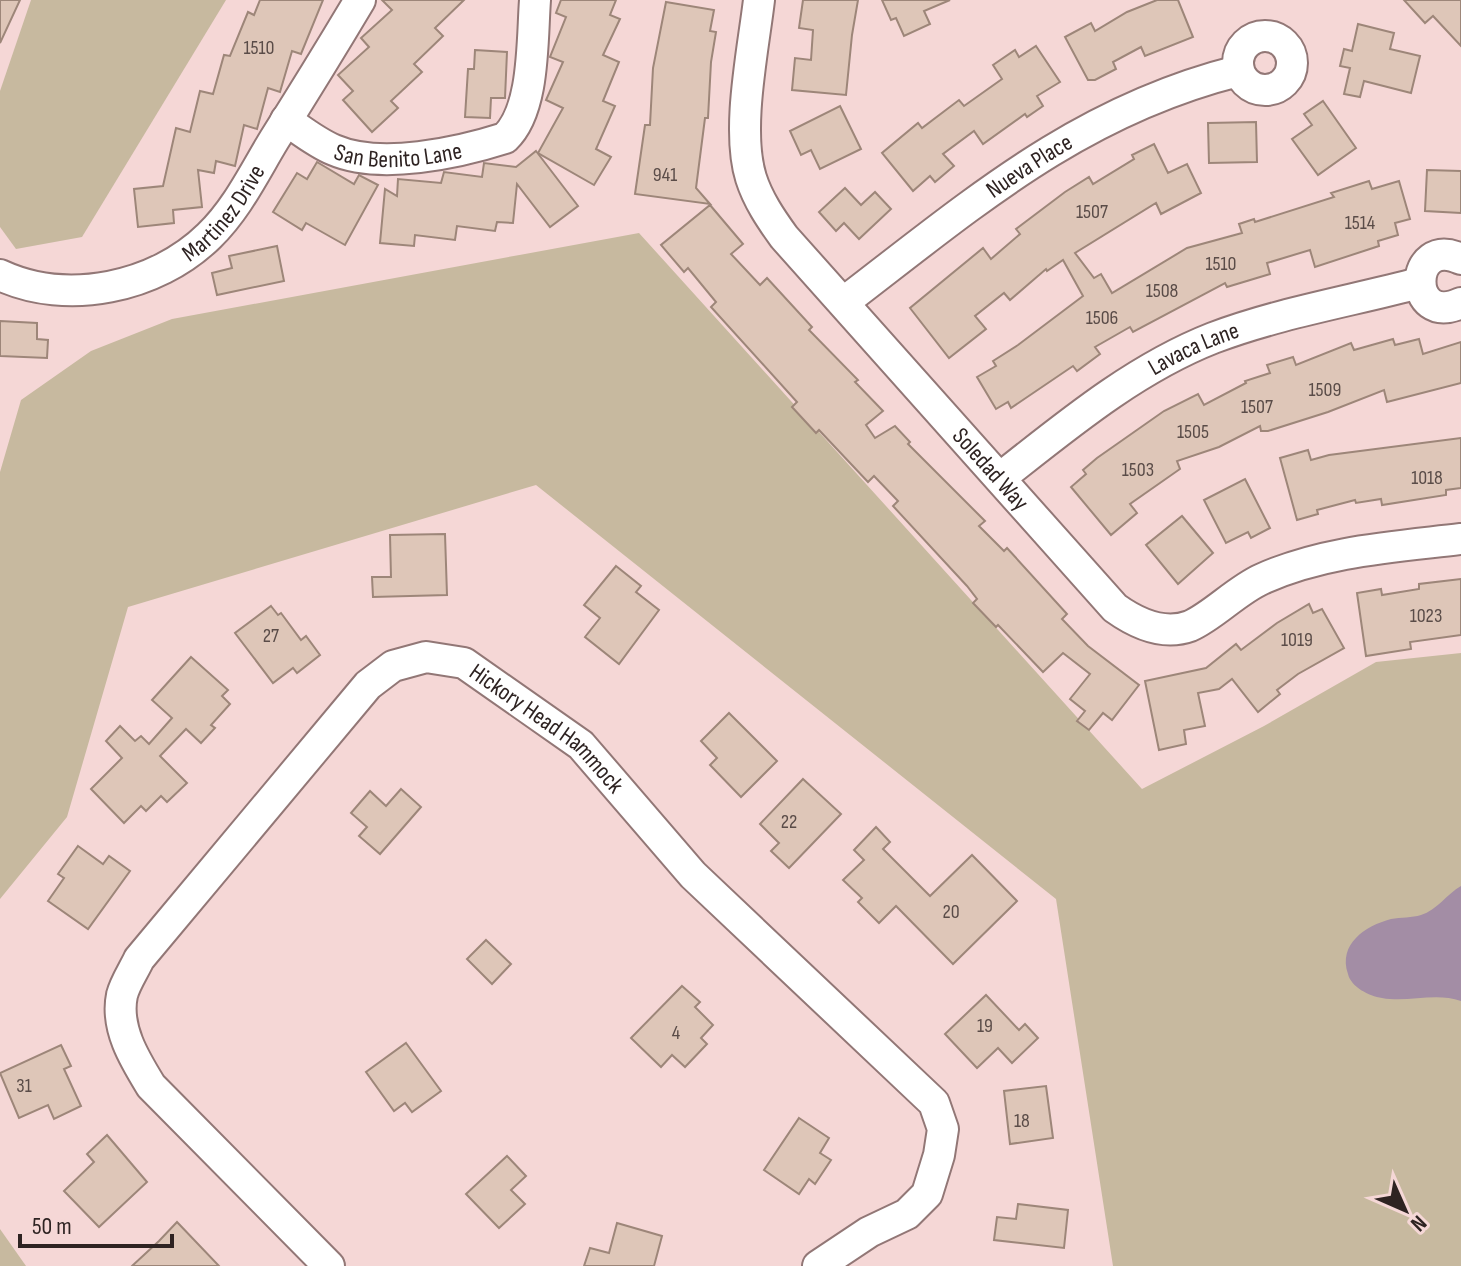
<svg xmlns="http://www.w3.org/2000/svg" width="1461" height="1266" viewBox="0 0 1461 1266" font-family="'Sofia Sans Condensed',sans-serif">
<rect width="100%" height="100%" fill="#f5d7d6"/>
<g fill="#c7b99f">
<polygon points="31,0 226,0 82,237 16,249 0,227 0,91"/>
<polygon points="639,233 1142,789 1264,726 1376,662 1461,653 1461,1266 1113,1266 1056,899 536,485 128,607 67,817 0,899 0,472 21,400 91,351 172,319"/>
<polygon points="0,1229 26,1266 0,1266"/>
</g>
<path fill="#a38da5" d="M1461 886V1001C1435 992 1408 1003 1382 998 1369 996 1351 987 1348 974 1338 944 1365 926 1391 919 1401 917 1412 918 1421 915 1437 910 1447 894 1461 886Z"/>
<g fill="#dec6b8" stroke="#9d8679" stroke-width="2">
<polygon points="0,0 20,0 0,43"/>
<polygon points="260,0 323,0 301,54 292,51 280,92 268,88 257,129 244,125 235,166 216,161 214,173 198,170 202,207 173,210 174,223 138,227 134,189 163,186 176,128 190,132 200,91 213,94 224,55 230,56 248,12 254,15"/>
<polygon points="382,0 464,0 435,28 443,36 414,64 422,72 391,101 398,108 372,132 343,100 353,91 338,75 369,47 361,38 392,10"/>
<polygon points="561,0 616,0 610,15 620,19 603,55 619,62 603,101 615,106 596,149 611,157 594,185 538,153 563,108 546,100 563,62 550,57 566,17 556,13"/>
<polygon points="803,0 858,0 852,35 846,95 792,90 795,58 811,60 813,30 799,28"/>
<polygon points="882,0 950,0 924,11 930,24 904,36 896,18 891,20"/>
<polygon points="1157,0 1178,0 1193,37 1145,56 1141,47 1113,62 1116,69 1095,80 1088,80 1065,37 1091,23 1095,31 1127,12"/>
<polygon points="1404,0 1461,0 1461,46 1433,16 1425,23"/>
<polygon points="666,2 714,10 710,31 716,32 711,62 708,118 705,118 696,188 710,204 635,194 645,125 650,125 653,68"/>
<polygon points="1358,24 1394,33 1390,49 1420,56 1411,93 1364,81 1360,97 1344,94 1350,68 1340,66 1344,49 1352,51"/>
<polygon points="1036,46 1060,82 1037,96 1043,106 1027,117 1025,114 983,144 974,131 943,154 954,166 935,182 930,176 913,191 882,153 918,123 922,128 959,100 964,106 1002,79 993,65 1015,50 1019,57"/>
<polygon points="475,50 507,52 505,98 491,98 490,118 465,117 468,69 474,69"/>
<polygon points="1323,101 1356,148 1318,175 1292,139 1312,125 1304,114"/>
<polygon points="840,106 861,149 820,169 811,150 801,155 790,131"/>
<polygon points="1256,122 1257,162 1209,163 1208,123"/>
<polygon points="1154,144 1168,173 1187,164 1201,193 1161,214 1156,203 1075,253 1094,278 1101,274 1112,293 1187,248 1242,233 1239,224 1254,219 1255,222 1334,197 1331,193 1369,181 1372,189 1399,181 1410,219 1395,223 1398,235 1378,241 1379,246 1315,267 1310,250 1267,263 1270,274 1227,287 1225,283 1133,332 1130,327 1095,347 1100,354 1077,371 1073,366 1011,408 1008,402 996,409 977,377 996,366 993,361 1018,345 1083,296 1063,260 1047,271 1046,269 1010,300 1004,293 975,316 986,329 949,358 910,308 983,248 991,259 1020,234 1016,229 1065,192 1089,177 1093,184 1134,159 1132,155"/>
<polygon points="536,151 578,206 550,227 517,184 513,223 497,222 495,231 457,226 455,240 415,235 414,246 380,243 385,189 397,196 398,179 441,183 444,172 482,177 484,163 516,167"/>
<polygon points="317,162 354,184 359,175 378,185 345,245 306,223 302,230 273,212 297,173 307,179"/>
<polygon points="1427,170 1461,171 1461,213 1425,211"/>
<polygon points="845,188 861,205 875,192 891,209 859,239 844,223 836,231 819,212"/>
<polygon points="710,205 743,244 731,254 760,285 767,278 812,327 809,330 858,380 855,382 883,411 866,425 875,438 895,426 910,442 908,444 985,521 979,526 1004,551 1007,548 1067,614 1062,619 1088,646 1139,685 1112,720 1103,713 1089,730 1077,721 1085,711 1070,699 1090,674 1063,653 1043,672 998,625 996,627 973,603 977,599 967,586 893,506 898,501 874,476 868,482 819,430 816,433 792,407 797,402 711,307 716,302 688,268 684,272 661,245"/>
<polygon points="277,246 284,281 217,295 212,273 232,268 229,256"/>
<polygon points="0,321 37,323 37,339 48,340 47,358 0,356"/>
<polygon points="1393,339 1395,345 1419,339 1423,354 1461,342 1461,383 1387,402 1384,390 1328,412 1268,431 1261,431 1260,426 1219,447 1177,461 1180,469 1130,504 1137,513 1111,535 1071,487 1086,474 1083,470 1097,458 1164,411 1198,394 1204,405 1246,383 1245,381 1270,373 1267,365 1293,357 1296,365 1351,343 1354,350"/>
<polygon points="1461,438 1461,488 1446,490 1446,495 1382,505 1381,499 1356,503 1355,500 1317,510 1318,514 1297,520 1280,458 1308,450 1311,460 1329,455"/>
<polygon points="1245,479 1270,528 1251,538 1248,532 1226,543 1204,500"/>
<polygon points="1182,516 1213,553 1178,584 1146,545"/>
<polygon points="445,534 447,595 373,597 372,577 391,577 390,535"/>
<polygon points="616,566 641,586 636,592 659,610 619,664 585,637 600,618 584,605"/>
<polygon points="1461,579 1461,635 1410,642 1411,649 1366,656 1357,593 1381,589 1382,595 1419,589 1419,584"/>
<polygon points="1309,604 1313,613 1322,609 1344,648 1298,674 1277,690 1280,694 1258,712 1232,679 1219,689 1198,693 1205,726 1184,730 1186,744 1159,750 1145,681 1206,668 1236,644 1241,650 1277,623"/>
<polygon points="271,606 278,615 281,613 301,640 306,636 320,655 297,673 293,668 273,683 235,633"/>
<polygon points="191,657 228,690 222,696 230,704 211,725 215,728 201,743 186,729 160,756 187,783 167,802 161,796 146,811 141,806 124,823 91,789 122,758 106,741 120,726 135,741 141,736 149,744 172,718 152,700"/>
<polygon points="729,713 777,761 741,797 710,765 717,758 701,741"/>
<polygon points="803,779 841,814 789,868 771,851 779,843 760,824"/>
<polygon points="401,789 421,807 380,854 359,836 367,827 351,813 370,791 386,806"/>
<polygon points="876,827 890,842 883,849 930,896 972,855 1017,901 953,964 896,906 879,923 858,902 862,898 843,880 864,860 854,850"/>
<polygon points="78,846 103,864 109,856 130,871 88,929 48,901 64,878 58,874"/>
<polygon points="486,940 511,964 492,984 467,959"/>
<polygon points="682,986 700,1002 695,1007 713,1025 701,1038 707,1044 685,1067 672,1055 661,1067 631,1038"/>
<polygon points="986,995 1019,1030 1025,1024 1038,1038 1012,1063 998,1048 977,1068 945,1034"/>
<polygon points="406,1043 441,1091 412,1112 405,1103 394,1111 366,1072"/>
<polygon points="61,1045 71,1066 64,1069 81,1106 54,1119 48,1105 19,1118 0,1073"/>
<polygon points="1046,1086 1053,1138 1010,1144 1004,1091"/>
<polygon points="799,1118 829,1138 820,1153 831,1160 815,1184 809,1179 799,1194 764,1170"/>
<polygon points="107,1135 147,1182 99,1227 64,1191 94,1162 87,1154"/>
<polygon points="507,1156 526,1176 511,1190 525,1204 499,1228 466,1194"/>
<polygon points="1018,1204 1068,1210 1064,1248 994,1240 997,1217 1016,1219"/>
<polygon points="177,1222 219,1266 132,1266 159,1241"/>
<polygon points="617,1223 662,1236 654,1266 584,1266 590,1248 609,1253"/>
</g>
<g fill="none" stroke-linecap="round" stroke-linejoin="round">
<defs>
<g id="minor">
<path id="s1" d="M759 0C753 51 736 130 751 178 758 200 771 219 784 237L1115 608C1136 623 1163 636 1190 626 1213 616 1237 590 1262 579 1324 551 1394 547 1461 539"/>
<circle cx="1265" cy="63" r="27"/>
<path id="s2" d="M286 120C302 131 317 143 334 150 380 170 458 153 505 138 535 110 532 40 535 0"/>
<path d="M1461 259C1408 234 1406 328 1461 303"/>
<path id="s3" d="M0 275C67 306 156 288 209 236 237 209 254 173 274 140 303 94 332 47 360 0"/>
<path id="s4" d="M844 302C971 205 1078 111 1238 71"/>
<path id="s5" d="M1000 478C1066 426 1134 369 1213 338 1279 313 1351 301 1419 283"/>
<path id="s6" d="M329 1266 151 1086C135 1060 115 1028 122 995 125 983 134 970 139 959L368 685 393 666 426 657 464 663 581 745 693 875 934 1103 943 1129 939 1155 927 1194 907 1214 869 1232 818 1266"/>
</g>
</defs>
<use href="#minor" stroke="#927776" stroke-width="34"/>
<use href="#minor" stroke="#fff" stroke-width="30"/>
</g>
<g text-anchor="middle" stroke-width="8" stroke-linejoin="round" paint-order="stroke">
<g font-size="20" fill="#5a4c48">
<text x="259" y="54">1510</text>
<text x="665" y="181">941</text>
<text x="1092" y="218">1507</text>
<text x="1360" y="229">1514</text>
<text x="1221" y="270">1510</text>
<text x="1162" y="297">1508</text>
<text x="1102" y="324">1506</text>
<text x="1325" y="396">1509</text>
<text x="1257" y="413">1507</text>
<text x="1193" y="438">1505</text>
<text x="1138" y="476">1503</text>
<text x="1427" y="484">1018</text>
<text x="1426" y="622">1023</text>
<text x="271" y="642">27</text>
<text x="1297" y="646">1019</text>
<text x="789" y="828">22</text>
<text x="951" y="918">20</text>
<text x="985" y="1032">19</text>
<text x="676" y="1039">4</text>
<text x="24" y="1092">31</text>
<text x="1022" y="1127">18</text>
</g>
<g font-size="24" fill="#2e2322" stroke="#f5d7d6">
<text dy="8" stroke="none"><textPath href="#s2" startOffset="122">San Benito Lane</textPath></text>
<text dy="8" stroke="none"><textPath href="#s4" startOffset="230">Nueva Place</textPath></text>
<text dy="8" stroke="none"><textPath href="#s3" startOffset="252">Martinez Drive</textPath></text>
<text dy="8" stroke="none"><textPath href="#s5" startOffset="234">Lavaca Lane</textPath></text>
<text dy="8" stroke="none"><textPath href="#s1" startOffset="558">Soledad Way</textPath></text>
<text dy="8" stroke="none"><textPath href="#s6" startOffset="958">Hickory Head Hammock</textPath></text>
</g>
</g>
<g transform="translate(1405 1210) rotate(135)" stroke="#f5d7d6" stroke-width="6" paint-order="stroke">
<path d="M0-6L14 30L0 20L-14 30Z" fill="#2e2322"/>
<text y="-12" font-size="22" font-weight="bold" text-anchor="middle" fill="#2e2322">N</text>
</g>
<path d="M20 1234v12h152v-12" fill="none" stroke="#2e2322" stroke-width="4"/>
<text x="32" y="1234" font-size="24" fill="#2e2322" stroke="#f5d7d6" stroke-width="6" paint-order="stroke">50 m</text>
</svg>
